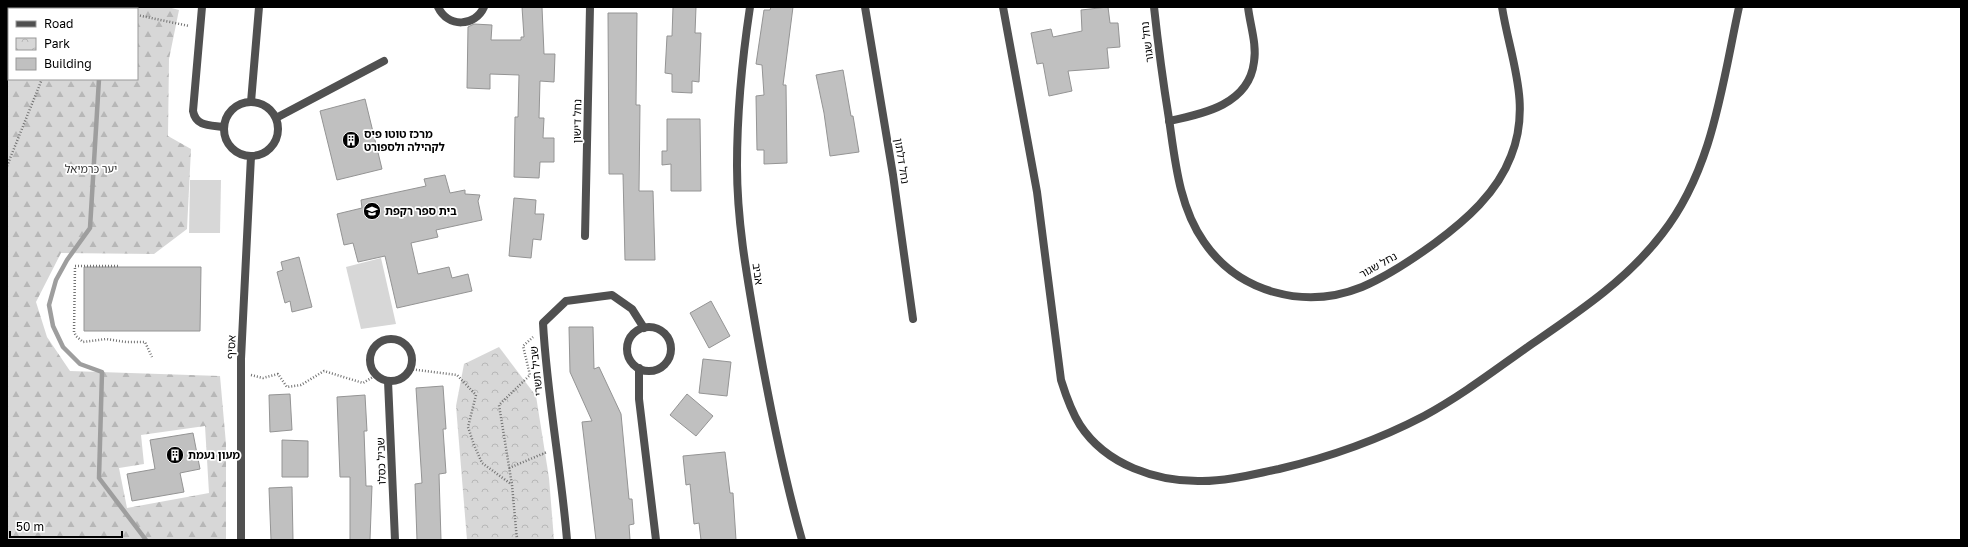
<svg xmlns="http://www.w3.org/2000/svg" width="1968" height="547" viewBox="0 0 1968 547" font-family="'Golos Text','Noto Sans Hebrew',sans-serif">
<defs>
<pattern id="grass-tufts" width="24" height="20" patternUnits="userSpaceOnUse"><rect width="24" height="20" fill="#d7d7d7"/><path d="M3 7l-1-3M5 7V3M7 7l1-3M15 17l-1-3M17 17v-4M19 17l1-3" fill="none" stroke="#b7b7b7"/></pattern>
<pattern id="forest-firs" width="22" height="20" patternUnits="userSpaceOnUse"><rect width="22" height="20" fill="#d7d7d7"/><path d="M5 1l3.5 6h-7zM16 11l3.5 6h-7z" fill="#b7b7b7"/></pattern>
<pattern id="park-crowns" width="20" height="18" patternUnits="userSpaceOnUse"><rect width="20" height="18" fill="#d7d7d7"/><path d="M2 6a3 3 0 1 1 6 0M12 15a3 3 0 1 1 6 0" fill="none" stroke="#b7b7b7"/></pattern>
</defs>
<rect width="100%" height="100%" fill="#fff"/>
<polygon fill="url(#grass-tufts)" points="10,7 69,7 66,9 9,9"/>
<path fill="url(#forest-firs)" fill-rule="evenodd" d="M93 7H168L179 10 169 59 168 136 191 149 187 229 154 254 61 253 36 302 47 337 70 371 220 376 226 444V540H7V70L9 68V79H137V9H90ZM205 426 209 493 127 508 119 468 144 464 141 435Z"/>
<polygon fill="url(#park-crowns)" points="499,347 536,396 549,478 554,540 467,540 456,406 464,364"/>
<g fill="#d7d7d7">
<polygon points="190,180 221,180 220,233 189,233"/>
<polygon points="381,258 396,324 361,329 346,267"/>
</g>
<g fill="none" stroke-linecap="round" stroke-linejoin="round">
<g stroke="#9e9e9e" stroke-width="4.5">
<polyline points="104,9 104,7"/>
<polyline points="99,79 90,228 67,260 56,280 49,305 53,326 63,347 80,364 102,372 99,478 146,540"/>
</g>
</g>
<g fill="#c0c0c0" stroke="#949494">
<polygon points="522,7 542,7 544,54 555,54 554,82 540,81 539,118 544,118 543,138 554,138 554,162 540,162 539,178 514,177 515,117 518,117 519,75 490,74 490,89 467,88 468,27 474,24 492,25 491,40 521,40 521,37 524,37"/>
<polygon points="673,7 696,7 695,33 701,33 699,82 692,81 692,93 672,92 672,74 665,73 667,36 672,36"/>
<polygon points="771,7 793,7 783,85 786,85 787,163 764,164 764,150 757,150 756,96 764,95 762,65 756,64 764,10 770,10"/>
<polygon points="1108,7 1110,23 1118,23 1120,47 1107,48 1109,68 1068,71 1072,91 1049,96 1043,63 1037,64 1031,33 1051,29 1053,37 1082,31 1081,10"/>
<polygon points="608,13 637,13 636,105 640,105 639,191 653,191 655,260 625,260 623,174 609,174"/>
<polygon points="843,70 851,116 853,116 859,152 830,156 824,113 816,75"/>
<polygon points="365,99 382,169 337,180 320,111"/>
<polygon points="667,119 700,119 701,191 671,191 671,164 662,165 662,151 667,151"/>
<polygon points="445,175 450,193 465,190 465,194 480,195 478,201 482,220 436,230 438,237 411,243 418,274 449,267 452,278 468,274 472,291 397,308 385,256 358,262 353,243 344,245 337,214 362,208 361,200 426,186 424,179"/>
<polygon points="514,198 536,200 535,214 544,214 541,240 533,239 531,258 509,256"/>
<polygon points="299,257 312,307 292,312 290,301 285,303 277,272 283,270 281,262"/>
<polygon points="84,267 201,267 200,331 84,331"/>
<polygon points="711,301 730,336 709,348 690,313"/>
<polygon points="569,327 593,327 594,369 599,367 621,414 629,499 632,499 634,524 629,525 630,540 596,540 582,422 592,421 570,372"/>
<polygon points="703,359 731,362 727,396 699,393"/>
<polygon points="443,386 446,429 443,429 446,473 439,474 441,540 417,540 415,484 422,483 416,388"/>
<polygon points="290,394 292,430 270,432 269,395"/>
<polygon points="687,394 713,416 696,436 670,415"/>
<polygon points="365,395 367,431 364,431 366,486 372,486 370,540 350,540 350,477 340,477 337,397"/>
<polygon points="193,433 200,469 180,473 184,492 132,501 127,474 155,469 150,440"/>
<polygon points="282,440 308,441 308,477 282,477"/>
<polygon points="725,452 730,493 733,493 736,540 701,540 699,523 694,524 690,484 686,485 683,456"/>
<polygon points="292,487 293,540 271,540 269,488"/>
</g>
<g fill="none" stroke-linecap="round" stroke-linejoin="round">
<g stroke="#727272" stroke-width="2.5" stroke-dasharray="1 2" stroke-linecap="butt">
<polyline points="104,9 106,7"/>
<polyline points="137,15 189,26"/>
<polyline points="7,166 42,79"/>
<polyline points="118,266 75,266 74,332 76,336 83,342 106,339 126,342 145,342 152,357"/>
<polyline points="410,369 457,375 476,395 468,427 474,445 482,463 511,484"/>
<polyline points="251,375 263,378 278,374 287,387 301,385 324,371 363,383 376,375"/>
<polyline points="509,468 547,452"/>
<polyline points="517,540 512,485 499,405 530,375 523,346 533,337"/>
</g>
<path stroke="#505050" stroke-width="8" d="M202 7 193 111C196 127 210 125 224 127"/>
<g stroke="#505050" stroke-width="8">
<path d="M438 7C448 28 475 27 484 7"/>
<path d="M750 7C742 60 737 113 737 166 737 225 748 282 758 340 770 407 783 474 802 540"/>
<polyline points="865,7 893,175 913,319"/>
<path d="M1003 7 1037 192 1061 380C1066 396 1071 411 1080 425 1106 465 1157 482 1202 481 1228 481 1254 474 1279 469 1330 457 1378 440 1424 416 1461 396 1495 370 1529 346 1577 313 1626 281 1662 234 1713 169 1722 85 1739 7"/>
<path d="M1154 7C1158 44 1163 82 1169 119 1175 160 1179 207 1204 242 1239 293 1305 310 1362 287 1388 276 1413 259 1435 243 1466 220 1497 193 1511 156 1532 104 1510 58 1502 7"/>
<circle cx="251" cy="129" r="27"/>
<polyline points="251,102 259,7"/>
<polyline points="276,118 384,61"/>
<path d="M1169 121C1204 114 1249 104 1254 62 1257 44 1250 25 1248 7"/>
<polyline points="585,236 590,7"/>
<circle cx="649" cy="349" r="22"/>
<circle cx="391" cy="360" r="21"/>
<polyline points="639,368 639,399 656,540"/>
<polyline points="388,381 395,540"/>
<polyline points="241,540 241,359 251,156"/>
<path d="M567 540C561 467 547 396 543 323L566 301 612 295 632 309 644 328"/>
</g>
</g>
<defs>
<symbol id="building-disc" viewBox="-11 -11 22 22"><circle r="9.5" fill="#000" stroke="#fff"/><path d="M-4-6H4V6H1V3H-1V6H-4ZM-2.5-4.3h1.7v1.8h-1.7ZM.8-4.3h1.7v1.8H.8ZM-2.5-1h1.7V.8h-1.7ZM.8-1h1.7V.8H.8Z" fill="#fff"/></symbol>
<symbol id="school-disc" viewBox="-11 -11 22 22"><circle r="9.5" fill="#000" stroke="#fff"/><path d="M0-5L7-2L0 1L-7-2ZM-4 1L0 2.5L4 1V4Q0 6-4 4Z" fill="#fff"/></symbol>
</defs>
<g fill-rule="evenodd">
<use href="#building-disc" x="341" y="130" width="20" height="20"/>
<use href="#school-disc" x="362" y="201" width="20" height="20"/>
<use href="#building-disc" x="165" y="445" width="20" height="20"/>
</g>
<g text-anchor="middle" stroke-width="3.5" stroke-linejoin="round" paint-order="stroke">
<g font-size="11" fill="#000" stroke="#fff">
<text transform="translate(1147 42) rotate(-97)" y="4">נחל שגור</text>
<text transform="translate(577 121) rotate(-89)" y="4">נחל דישון</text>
<text transform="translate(902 161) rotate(81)" y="4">נחל דלתון</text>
<text transform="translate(1378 265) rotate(-29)" y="4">נחל שגור</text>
<text transform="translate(758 274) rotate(82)" y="4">אביב</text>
<text transform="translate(231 347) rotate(-87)" y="4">אסיף</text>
<text transform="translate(536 371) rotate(-96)" y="4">שביל תשרי</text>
<text transform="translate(381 461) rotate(-92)" y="4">שביל כסלו</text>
</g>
<g font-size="11" font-weight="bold" fill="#000" stroke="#fff" text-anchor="start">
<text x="364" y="138">מרכז טוטו פיס<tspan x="364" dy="13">לקהילה ולספורט</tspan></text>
<text x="385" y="215">בית ספר רקפת</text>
<text x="188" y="459">מעון נעמת</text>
</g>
<g font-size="11" fill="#2e2e2e" stroke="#fff">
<text x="91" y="173">יער כרמיאל</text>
</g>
</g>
<rect width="1968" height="547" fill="none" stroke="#000000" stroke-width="16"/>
<rect x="8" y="8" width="130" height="72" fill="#ffffff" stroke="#999999"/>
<rect x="16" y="21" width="20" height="6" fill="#505050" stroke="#999999"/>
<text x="44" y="28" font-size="12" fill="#000000">Road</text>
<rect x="16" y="38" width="20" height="12" fill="url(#park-crowns)" stroke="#999999"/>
<text x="44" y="48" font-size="12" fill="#000000">Park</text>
<rect x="16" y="58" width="20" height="12" fill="#c0c0c0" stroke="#999999"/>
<text x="44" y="68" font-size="12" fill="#000000">Building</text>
<path d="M10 531v6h112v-6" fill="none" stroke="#000000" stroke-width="2"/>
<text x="16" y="531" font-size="12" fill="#000000" stroke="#ffffff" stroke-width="3" paint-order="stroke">50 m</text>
</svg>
